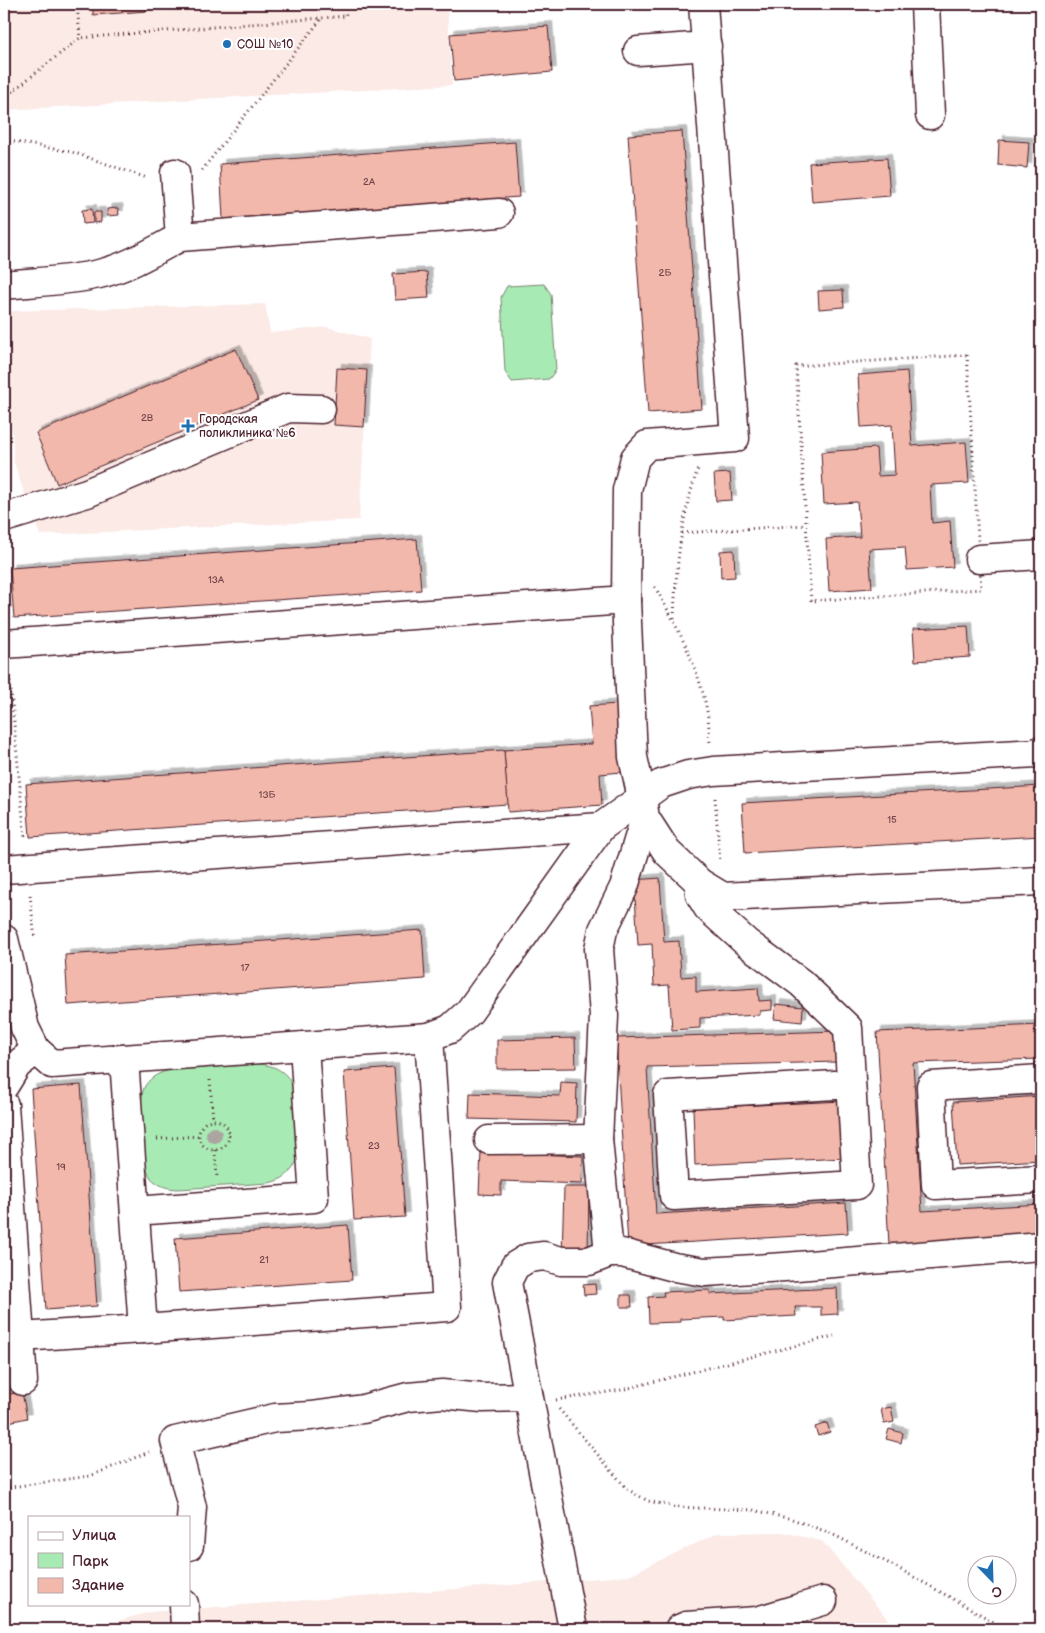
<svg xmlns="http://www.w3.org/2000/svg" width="1045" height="1633" viewBox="0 0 1045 1633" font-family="'Balsamiq Sans',sans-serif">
<defs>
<filter id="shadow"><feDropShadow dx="4.5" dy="-4.5" stdDeviation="0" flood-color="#0004"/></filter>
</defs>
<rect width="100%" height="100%" fill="#fff"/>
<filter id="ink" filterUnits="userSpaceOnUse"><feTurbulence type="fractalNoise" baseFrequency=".02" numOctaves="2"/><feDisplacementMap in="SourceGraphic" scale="10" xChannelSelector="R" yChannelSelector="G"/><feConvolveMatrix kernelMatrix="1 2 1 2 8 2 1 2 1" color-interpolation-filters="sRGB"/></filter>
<g filter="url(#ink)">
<g fill="#fbeae6">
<polygon points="4,4 447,4 452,85 4,110"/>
<polygon points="265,304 270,333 327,327 370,339 359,520 40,535 30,510 14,462 9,389 10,311"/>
<polygon points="782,1532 822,1541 896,1629 88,1629 150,1612 627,1576 718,1533"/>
</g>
<g fill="#a8eab4" stroke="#798470">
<polygon points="544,284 551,294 556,370 549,379 512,382 505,372 501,297 507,286"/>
<path d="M260 1064C279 1066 291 1075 295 1094L298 1158C292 1173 284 1180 268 1183L179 1189C169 1189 158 1186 151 1178 141 1166 137 1099 145 1086 151 1076 161 1072 171 1070Z"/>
</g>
<g fill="#f1b8ab" stroke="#4a1f2b" filter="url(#shadow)">
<polygon points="93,4 146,4 147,11 93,15"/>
<polygon points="548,26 552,72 454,81 450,34"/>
<polygon points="682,131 702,409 648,413 628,135"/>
<polygon points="999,140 1029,142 1027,168 998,165"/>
<polygon points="515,142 519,197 223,219 220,164"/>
<polygon points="887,158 890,196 812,202 809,163"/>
<polygon points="118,208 119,215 107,216 107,209"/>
<polygon points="92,209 93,223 83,224 82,210"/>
<polygon points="94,212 101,212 101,222 94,223"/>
<polygon points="427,272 429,298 395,300 393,274"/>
<polygon points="843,290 844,307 819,309 818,291"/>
<polygon points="236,349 258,400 57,484 36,433"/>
<polygon points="337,368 367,370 364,427 334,425"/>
<polygon points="907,371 912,446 966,442 969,483 930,485 932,523 950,521 953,567 907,570 905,547 869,549 872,588 829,591 826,539 860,537 857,502 824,504 821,452 876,448 878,476 895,475 892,425 861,427 858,375"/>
<polygon points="730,473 732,500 716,501 714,474"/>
<polygon points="417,539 421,590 14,618 10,568"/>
<polygon points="734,550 735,577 721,578 720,551"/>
<polygon points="968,626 970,657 915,661 913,629"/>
<polygon points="618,704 622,772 600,774 602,805 508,812 504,750 592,744 589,706"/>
<polygon points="504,750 508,804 30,837 26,784"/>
<polygon points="1041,786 1041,836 745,853 742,803"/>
<polygon points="660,878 664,942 679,941 681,977 696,976 696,992 758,988 759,1001 772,1000 772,1010 760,1011 760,1015 700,1018 700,1028 672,1030 669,985 654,986 652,944 638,945 634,880"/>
<polygon points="422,930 425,979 68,1005 65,955"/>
<polygon points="776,1004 803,1007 802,1022 774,1019"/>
<polygon points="1041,1025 1041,1059 913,1063 922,1211 1041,1204 1041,1236 889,1245 877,1032"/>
<polygon points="837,1031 838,1062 647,1067 656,1214 846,1203 848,1233 628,1246 616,1038"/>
<polygon points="575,1038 576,1068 497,1069 497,1040"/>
<polygon points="394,1068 405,1217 354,1220 344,1072"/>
<polygon points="561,1082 577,1083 576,1122 469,1119 470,1093 560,1096"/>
<polygon points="81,1085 97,1306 46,1310 31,1089"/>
<polygon points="1041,1096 1041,1160 957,1165 953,1102"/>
<polygon points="844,1101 846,1158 695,1165 693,1108"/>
<polygon points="481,1152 583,1156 582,1184 501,1181 501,1195 479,1194"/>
<polygon points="564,1187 589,1187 588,1255 562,1255"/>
<polygon points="348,1225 352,1280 179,1292 175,1238"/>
<polygon points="595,1284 596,1294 584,1295 583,1285"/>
<polygon points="837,1288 838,1314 821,1315 821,1307 795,1307 796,1316 724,1320 724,1317 680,1319 680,1322 649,1323 648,1297 664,1296 663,1292 710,1290 710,1294"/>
<polygon points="621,1295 631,1295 632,1307 621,1307"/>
<polygon points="22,1392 27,1418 4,1423 4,1395"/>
<polygon points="891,1407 894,1422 884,1424 881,1409"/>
<polygon points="827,1423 830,1432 818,1436 815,1427"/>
<polygon points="889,1429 903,1433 901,1443 886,1439"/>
</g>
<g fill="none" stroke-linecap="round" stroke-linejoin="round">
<defs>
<g id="minor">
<polyline points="703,4 735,438 647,445 635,458 627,490 626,600 633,757 642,798 645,818 667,852 700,883 723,897 1041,881"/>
<polyline points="925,4 930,115"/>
<polyline points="638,51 707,46"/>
<polyline points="175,173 180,237"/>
<path d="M4 285C36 282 68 281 99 274 128 267 154 251 180 237L499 213"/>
<polyline points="4,518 87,493 288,408 321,409"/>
<polyline points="979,559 1041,555"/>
<polyline points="4,644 626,600"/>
<polyline points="4,869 601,827"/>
<polyline points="700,885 700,895 708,908 747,943 801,983 848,1028 857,1185 674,1196 668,1095 851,1084"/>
<polyline points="4,939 25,1028 36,1050 52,1064 429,1037 450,1029 469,1012 601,827 661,784 688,775 713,771 1037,753 1041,750"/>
<polyline points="1041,1079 931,1086 936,1185 1041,1179"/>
<polyline points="4,1086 17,1065 36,1050"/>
<polyline points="4,1105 23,1381"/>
<polyline points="489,1140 598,1139"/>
<polyline points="135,1211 314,1198 304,1046"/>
<polyline points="609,1253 598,1139 604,1016 599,949 603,930 624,887 645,818"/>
<polyline points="143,1329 447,1307 429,1037"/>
<polyline points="20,1337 143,1329 124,1059"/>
<polyline points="189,1546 192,1507 175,1441 275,1418 311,1416 363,1409 408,1397 442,1394 482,1398 528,1397"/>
<polyline points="184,1604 185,1629"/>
<polyline points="573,1629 507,1282 515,1266 528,1258 544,1256 561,1261 589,1261 609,1253 622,1253 674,1267 705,1272 785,1267 1041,1246"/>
<polyline points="679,1629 686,1626 757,1621 823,1601"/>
</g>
</defs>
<use href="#minor" stroke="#4a1f2b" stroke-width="31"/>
<g stroke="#4a1f2b" stroke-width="3" stroke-dasharray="1 4" stroke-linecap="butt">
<polyline points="77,4 80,38"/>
<polyline points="4,98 80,38 346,16 345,4"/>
<polyline points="4,140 72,152 147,178"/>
<polyline points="202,170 322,18"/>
<polygon points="967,355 981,589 811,601 796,366"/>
<polyline points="682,533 806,525"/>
<path d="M655 587C676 624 697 664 706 706 709 719 709 732 710 744"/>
<path d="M674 618C676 567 681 517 698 469"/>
<polyline points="9,671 25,839"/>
<polyline points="715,798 720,862"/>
<polyline points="30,895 35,939"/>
<polyline points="210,1080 213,1120"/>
<circle cx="214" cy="1135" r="15"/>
<polyline points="157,1139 199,1136"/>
<polyline points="215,1150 217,1177"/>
<polyline points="556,1400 621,1390 834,1336"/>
<polyline points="559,1409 627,1489 648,1501 676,1507 753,1510 792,1519 830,1533 896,1567 994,1622 1004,1629"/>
<polyline points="4,1488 90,1476 149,1452"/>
</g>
<use href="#minor" stroke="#fff" stroke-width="28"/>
</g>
<circle fill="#aba5a1" cx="214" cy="1135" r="8"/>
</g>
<g fill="#1f6fb2" stroke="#fff" stroke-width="2">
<circle cx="227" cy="44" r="5"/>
<path d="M185.5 418.5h5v5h5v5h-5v5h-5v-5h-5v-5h5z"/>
</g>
<g text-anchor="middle" stroke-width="4" stroke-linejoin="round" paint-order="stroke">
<g font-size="10" fill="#74454b">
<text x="369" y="185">2А</text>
<text x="665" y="276">2Б</text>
<text x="147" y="421">2В</text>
<text x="216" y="583">13А</text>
<text x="267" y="798">13Б</text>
<text x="892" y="823">15</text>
<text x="245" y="971">17</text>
<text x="374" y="1149">23</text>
<text x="61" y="1170">19</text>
<text x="264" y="1263">21</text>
</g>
<g font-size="12" fill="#4a1f2b" stroke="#fff" text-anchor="start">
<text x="237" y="48">СОШ №10</text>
<text x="199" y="423">Городская<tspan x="199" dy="14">поликлиника №6</tspan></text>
</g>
</g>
<rect width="1045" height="1633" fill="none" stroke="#fff" stroke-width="20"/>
<rect x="10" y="10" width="1025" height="1613" fill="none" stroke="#4a1f2b" stroke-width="2" filter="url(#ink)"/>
<rect x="28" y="1516" width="162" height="90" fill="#ffffff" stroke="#b7a5aa"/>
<rect x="38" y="1532" width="25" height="8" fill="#ffffff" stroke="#b7a5aa"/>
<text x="72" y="1540" font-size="15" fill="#4a1f2b">Улица</text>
<rect x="38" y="1553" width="25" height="15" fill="#a8eab4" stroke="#b7a5aa"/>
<text x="72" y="1566" font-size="15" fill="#4a1f2b">Парк</text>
<rect x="38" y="1578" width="25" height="15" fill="#f1b8ab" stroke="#b7a5aa"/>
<text x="72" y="1590" font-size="15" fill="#4a1f2b">Здание</text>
<g transform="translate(992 1580) rotate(157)"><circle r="24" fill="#ffffff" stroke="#b7a5aa"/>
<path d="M0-4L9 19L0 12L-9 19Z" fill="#1f6fb2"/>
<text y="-8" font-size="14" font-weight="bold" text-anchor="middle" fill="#4a1f2b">С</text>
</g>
</svg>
